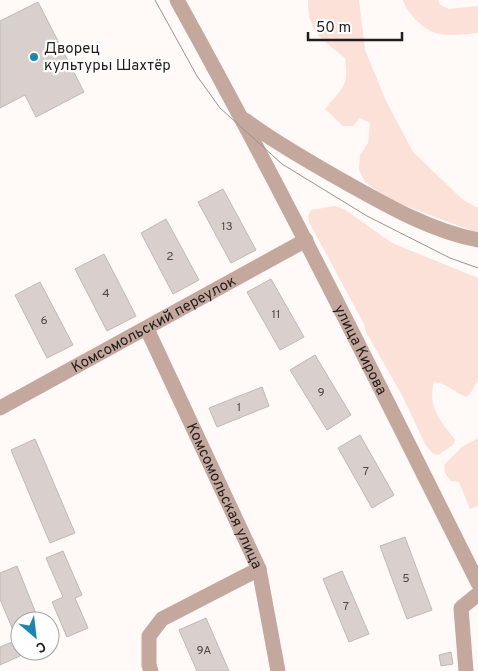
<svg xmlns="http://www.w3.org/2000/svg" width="478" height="671" viewBox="0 0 478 671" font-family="Overpass,sans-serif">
<rect width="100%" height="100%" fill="#fff9f7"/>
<g fill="#fbe1d8">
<path d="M308 0H359L365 50 386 101 413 152 463 200 478 208V233L390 200 365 182 359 170 360 155 368 143 370 123 360 118 353 126H343L325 109C343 87 349 88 345 58 321 38 308 33 308 0Z"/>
<path d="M403 0H438L440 5 449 9 478 6V33C466 34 451 36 439 34 424 31 407 13 403 0Z"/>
<path d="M335 206 344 209 392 243 478 278V380L470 394 466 397C454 392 446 383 434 382 427 408 441 421 455 440L454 444 438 455 433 454 425 444 403 397 366 332 364 324 309 222 308 216 311 210Z"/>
<polygon points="478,438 478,506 470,509 459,482 451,481 445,473 444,465 462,447"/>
</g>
<g fill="#d9cfcc" stroke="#c2b8b5">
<polygon points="38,2 84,92 36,117 25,95 0,108 0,21"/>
<polygon points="223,189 256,250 231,263 198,202"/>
<polygon points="166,219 199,280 173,294 141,233"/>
<polygon points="104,254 136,316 107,331 75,269"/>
<polygon points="271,279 304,337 280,350 247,292"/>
<polygon points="40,282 73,345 47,358 15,295"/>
<polygon points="315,355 351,415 327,430 290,370"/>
<polygon points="262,387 269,406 217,427 209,408"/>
<polygon points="360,435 394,495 372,508 338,448"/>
<polygon points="35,439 75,533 50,543 11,450"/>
<polygon points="405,537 432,610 407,619 380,546"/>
<polygon points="63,551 82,595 75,598 88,628 67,637 52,602 63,597 46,558"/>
<polygon points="17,566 39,621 20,621 20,656 0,665 0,647 17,640 0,599 0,573"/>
<polygon points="342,571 369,634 349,642 323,579"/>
<polygon points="206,618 229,671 197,671 179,630"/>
<polygon points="451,652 453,664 441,666 439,655"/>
</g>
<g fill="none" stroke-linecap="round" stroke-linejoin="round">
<g stroke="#c4a79d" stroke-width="15">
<path id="s1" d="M177 0C283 191 380 387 478 583"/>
<path d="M245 120C274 142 305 159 336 177 381 202 427 230 478 240"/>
<path id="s2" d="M147 329 259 569 278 671"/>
<path id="s3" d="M0 408 306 240"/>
<polyline points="151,671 149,665 149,636 162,619 259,569"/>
<polyline points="466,671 461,608 478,594"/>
</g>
<polyline stroke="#999493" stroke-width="1" points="155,0 197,76 220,108 282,164 367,216 450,258 478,268"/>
</g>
<circle fill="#1a88ae" stroke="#fff" stroke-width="2" cx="34" cy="57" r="5"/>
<g text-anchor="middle" stroke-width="4.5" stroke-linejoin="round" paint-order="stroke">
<g font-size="12" fill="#4f4a49">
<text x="227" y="230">13</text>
<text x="170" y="260">2</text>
<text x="106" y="297">4</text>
<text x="276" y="318">11</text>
<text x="44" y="324">6</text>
<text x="321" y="396">9</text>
<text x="239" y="411">1</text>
<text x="366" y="475">7</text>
<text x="406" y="582">5</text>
<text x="346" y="610">7</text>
<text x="204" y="654">9А</text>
</g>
<g font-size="15" fill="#211e1d" stroke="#fff" text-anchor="start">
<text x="44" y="53">Дворец<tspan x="44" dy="17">культуры Шахтёр</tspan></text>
</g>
<g font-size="15" fill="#211e1d" stroke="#fff">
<text dy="5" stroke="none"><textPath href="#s3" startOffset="175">Комсомольский переулок</textPath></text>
<text dy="5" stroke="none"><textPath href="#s1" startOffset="395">улица Кирова</textPath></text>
<text dy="5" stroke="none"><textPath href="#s2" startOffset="184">Комсомольская улица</textPath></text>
</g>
</g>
<g transform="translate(35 636) rotate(152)"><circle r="24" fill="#ffffff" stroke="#a6a5a5"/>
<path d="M0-4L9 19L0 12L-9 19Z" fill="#1a88ae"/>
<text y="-8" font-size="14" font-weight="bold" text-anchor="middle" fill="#211e1d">С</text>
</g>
<path d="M308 32v8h94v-8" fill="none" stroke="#211e1d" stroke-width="2.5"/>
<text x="316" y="32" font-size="15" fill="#211e1d" stroke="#ffffff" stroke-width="4" paint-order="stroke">50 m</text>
</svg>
